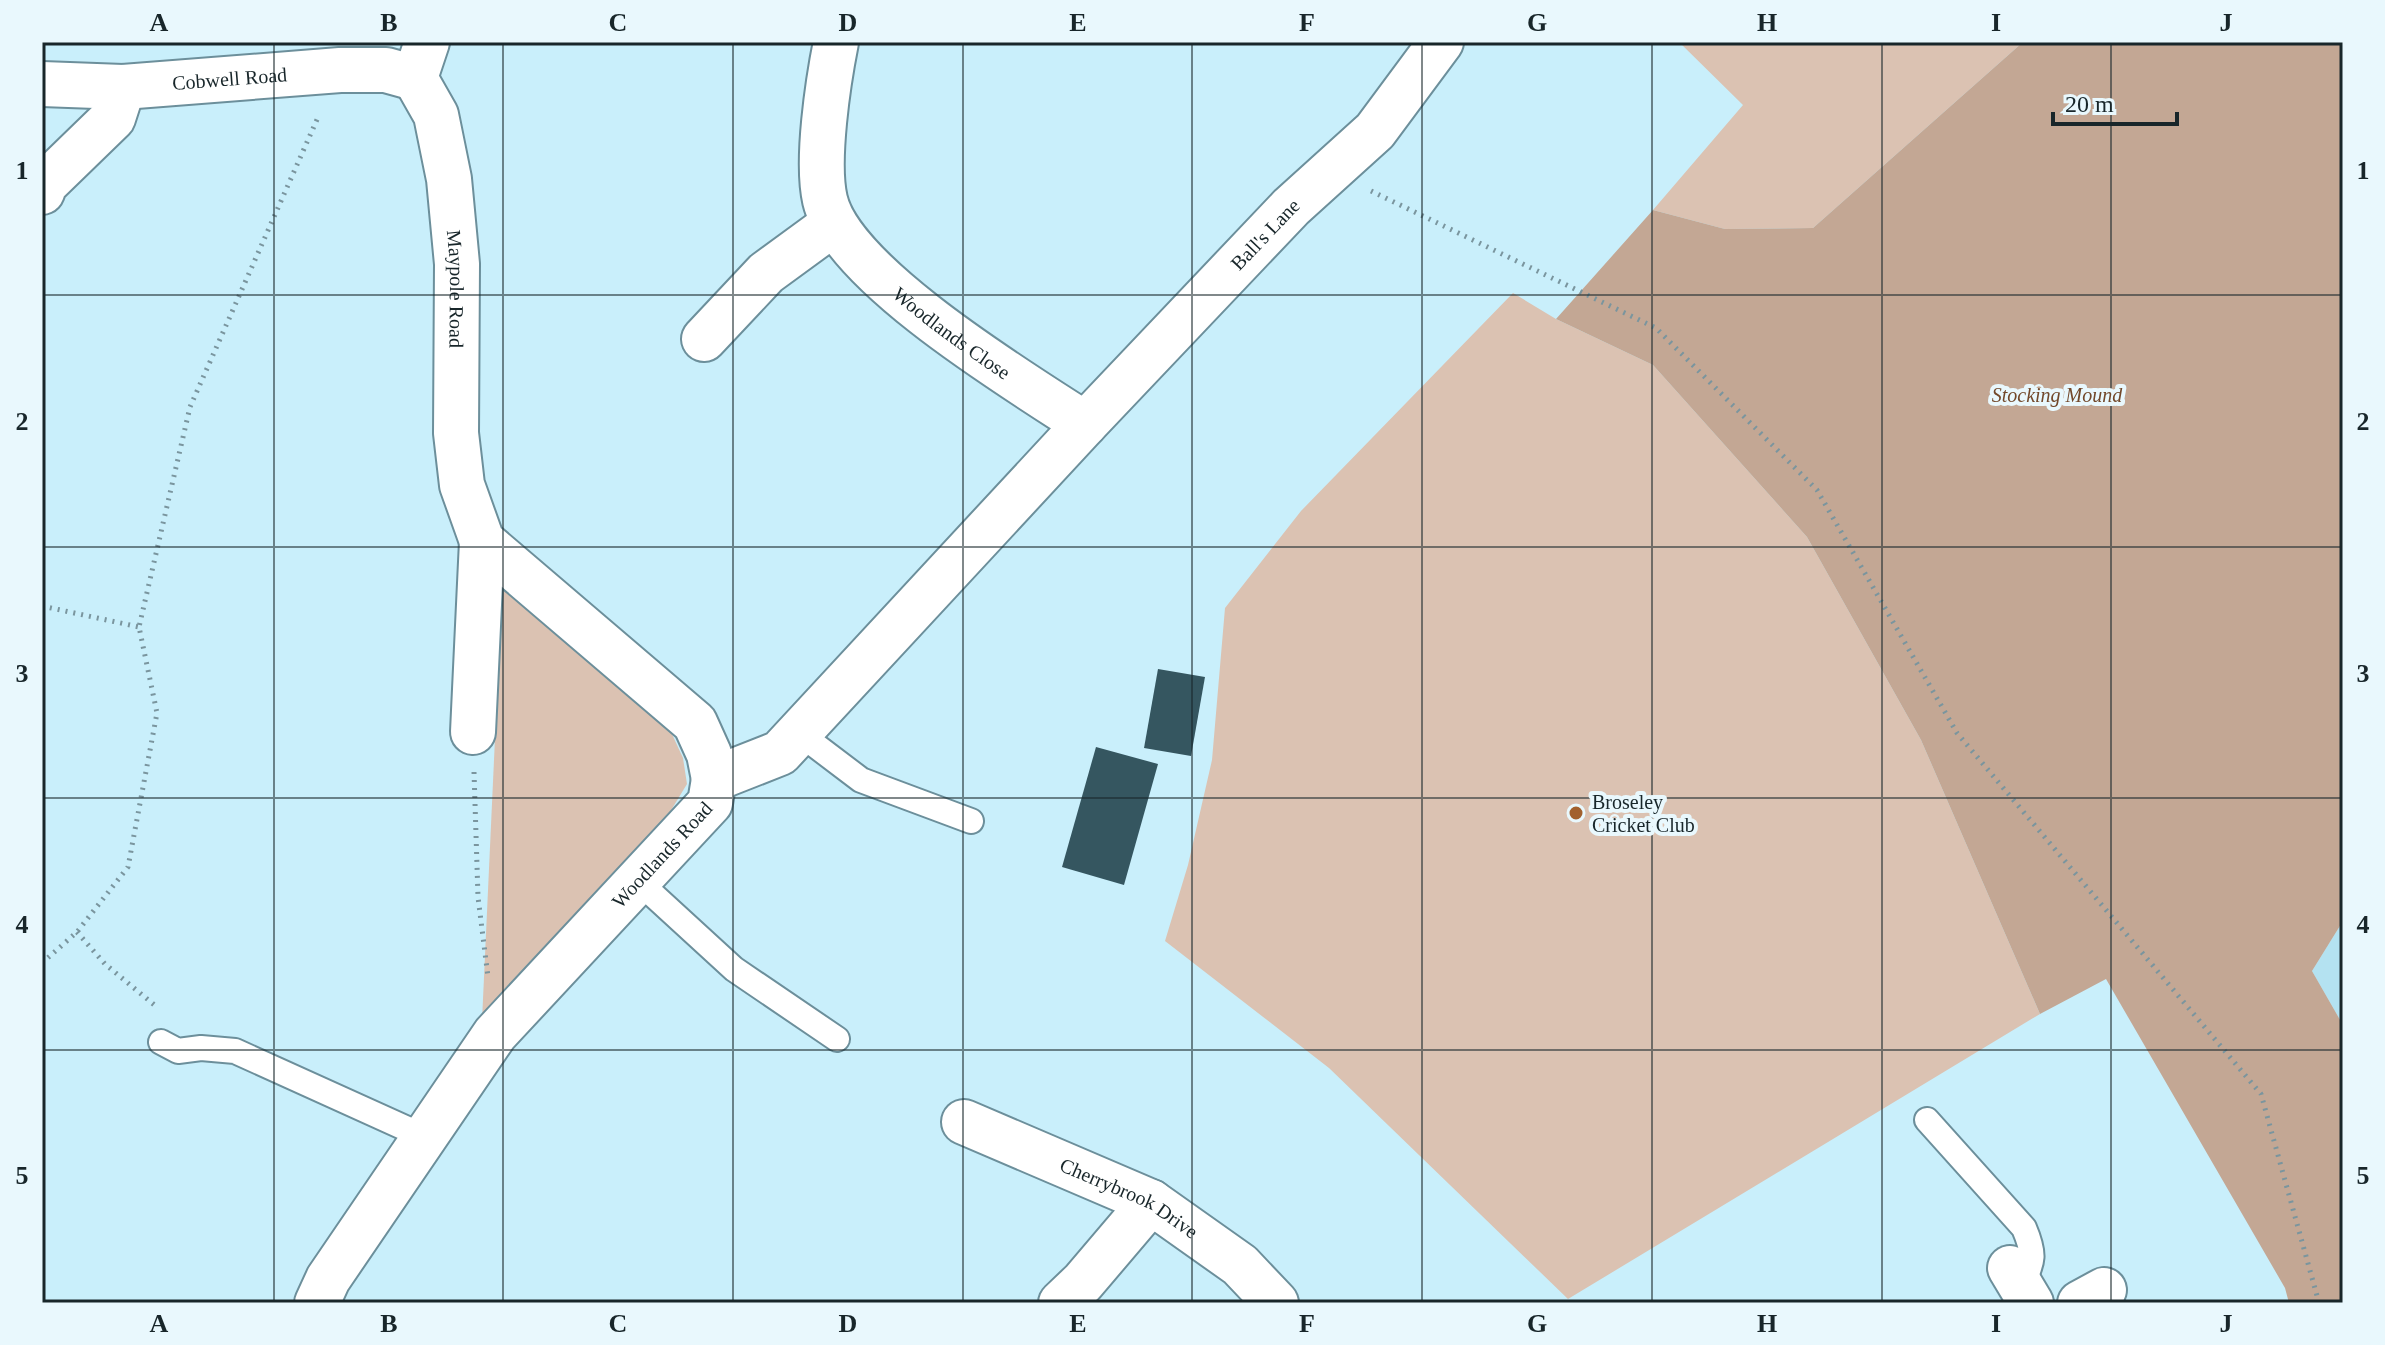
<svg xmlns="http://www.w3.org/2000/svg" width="2385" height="1345" viewBox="0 0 2385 1345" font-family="'Times New Roman',serif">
<rect width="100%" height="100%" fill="#c9effb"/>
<polygon fill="#b4e2f1" points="2343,921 2343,1025 2312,971"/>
<g fill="#dbc2b2">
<polygon points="1679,42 2023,42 1813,228 1725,229 1653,210 1743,105"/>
<polygon points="1513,293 1556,319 1653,365 1807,537 1921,740 2040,1014 1568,1299 1329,1068 1165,941 1188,865 1212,760 1225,608 1301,511"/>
<polygon points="502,586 666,721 683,758 687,784 670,812 482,1021"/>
</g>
<polygon fill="#c3a794" points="2023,42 2343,42 2343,921 2312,971 2343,1025 2343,1303 2289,1303 2285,1288 2106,979 2040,1014 1921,740 1807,537 1653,365 1556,319 1653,210 1725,229 1813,228"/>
<g fill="#355660">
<polygon points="1158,669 1205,677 1191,756 1144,748"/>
<polygon points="1096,747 1158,764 1124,885 1062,867"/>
</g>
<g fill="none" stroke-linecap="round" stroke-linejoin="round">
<defs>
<g id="service">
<polyline points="799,733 861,780 971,821"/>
<polyline points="638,881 734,969 837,1039"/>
<polyline points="161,1042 178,1051 201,1048 235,1051 425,1137"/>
<path d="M1927 1120 2024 1228C2035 1254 2034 1261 2021 1286"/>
</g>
<g id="minor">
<path id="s1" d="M427 42 415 78 436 115 449 179 457 264 456 433 462 485 482 541 695 723 709 754 714 779"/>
<path id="s2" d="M836 42C828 82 816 161 825 200 842 274 1020 382 1085 424"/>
<path id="s3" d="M42 84 123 87 340 70H386L415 78"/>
<polyline points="42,192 45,184 113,118 123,87"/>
<polyline points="704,339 766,273 833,224"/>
<polyline points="473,732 482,541"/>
<path id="s4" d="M964 1122 1151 1202 1240 1265 1276 1303"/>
<polyline points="2010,1268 2031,1303"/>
<path id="s5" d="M317 1303 328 1279 495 1034 710 803 714 779 780 753 1085 424 1291 207 1375 131 1441 42"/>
<polyline points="1061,1303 1083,1282 1151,1202"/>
<polyline points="2080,1303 2104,1290"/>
</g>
</defs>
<use href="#service" stroke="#6c8f9b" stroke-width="28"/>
<use href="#minor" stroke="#6c8f9b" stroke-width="48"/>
<g stroke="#7a959e" stroke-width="5" stroke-dasharray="2 6" stroke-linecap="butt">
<polyline points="1371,191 1656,328 1817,490 1957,733 2261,1094 2319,1303"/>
<polyline points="42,606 139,627"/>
<polyline points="474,772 478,897 488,977"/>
<polyline points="77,932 105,964 158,1008"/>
<polyline points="42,963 77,932 128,867 157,713 139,627 190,407 319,115"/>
</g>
<use href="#service" stroke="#fff" stroke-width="24"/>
<use href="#minor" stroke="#fff" stroke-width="44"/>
</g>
<path fill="none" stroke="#18262a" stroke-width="2" stroke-opacity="0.55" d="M274 42V1303M503 42V1303M733 42V1303M963 42V1303M1192 42V1303M1422 42V1303M1652 42V1303M1882 42V1303M2111 42V1303M42 295H2343M42 547H2343M42 798H2343M42 1050H2343"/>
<circle fill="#a2602d" stroke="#e9f8fd" stroke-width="3" cx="1576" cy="813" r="8"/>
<g text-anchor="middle" stroke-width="8" stroke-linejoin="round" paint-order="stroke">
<g font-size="20" fill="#18262a" stroke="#e9f8fd">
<text dy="7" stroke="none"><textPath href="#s3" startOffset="188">Cobwell Road</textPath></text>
<text dy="7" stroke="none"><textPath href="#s5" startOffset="1444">Ball's Lane</textPath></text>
<text dy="7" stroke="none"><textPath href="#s1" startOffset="256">Maypole Road</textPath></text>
<text dy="7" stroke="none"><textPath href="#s2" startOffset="346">Woodlands Close</textPath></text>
<text dy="7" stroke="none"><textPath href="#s5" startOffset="568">Woodlands Road</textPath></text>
<text dy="7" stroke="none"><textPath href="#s4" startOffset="182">Cherrybrook Drive</textPath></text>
</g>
<g font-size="20" font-style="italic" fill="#72482a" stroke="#e9f8fd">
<text x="2057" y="402">Stocking Mound</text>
</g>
<g font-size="20" fill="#18262a" stroke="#e9f8fd" text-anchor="start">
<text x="1592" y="809">Broseley<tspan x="1592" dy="23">Cricket Club</tspan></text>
</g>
</g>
<rect width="2385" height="1345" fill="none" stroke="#e9f8fd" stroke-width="88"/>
<path d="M2053 112v12h124v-12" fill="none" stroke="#18262a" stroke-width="4"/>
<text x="2065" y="112" font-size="24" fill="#18262a" stroke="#e9f8fd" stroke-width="6" paint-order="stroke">20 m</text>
<rect x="44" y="44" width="2297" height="1257" fill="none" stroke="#18262a" stroke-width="3"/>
<g font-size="26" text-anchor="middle" font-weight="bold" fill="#18262a">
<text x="159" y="31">A</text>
<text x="389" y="31">B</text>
<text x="618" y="31">C</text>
<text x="848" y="31">D</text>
<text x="1078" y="31">E</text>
<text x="1307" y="31">F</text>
<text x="1537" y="31">G</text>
<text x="1767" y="31">H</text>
<text x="1996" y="31">I</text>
<text x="2226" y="31">J</text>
<text x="22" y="179">1</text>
<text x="2363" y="179">1</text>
<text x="22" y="430">2</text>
<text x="2363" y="430">2</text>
<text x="22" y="682">3</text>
<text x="2363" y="682">3</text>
<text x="22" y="933">4</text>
<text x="2363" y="933">4</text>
<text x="22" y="1184">5</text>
<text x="2363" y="1184">5</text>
<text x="159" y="1332">A</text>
<text x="389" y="1332">B</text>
<text x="618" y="1332">C</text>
<text x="848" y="1332">D</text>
<text x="1078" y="1332">E</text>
<text x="1307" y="1332">F</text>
<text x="1537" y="1332">G</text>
<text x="1767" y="1332">H</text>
<text x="1996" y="1332">I</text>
<text x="2226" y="1332">J</text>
</g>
</svg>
